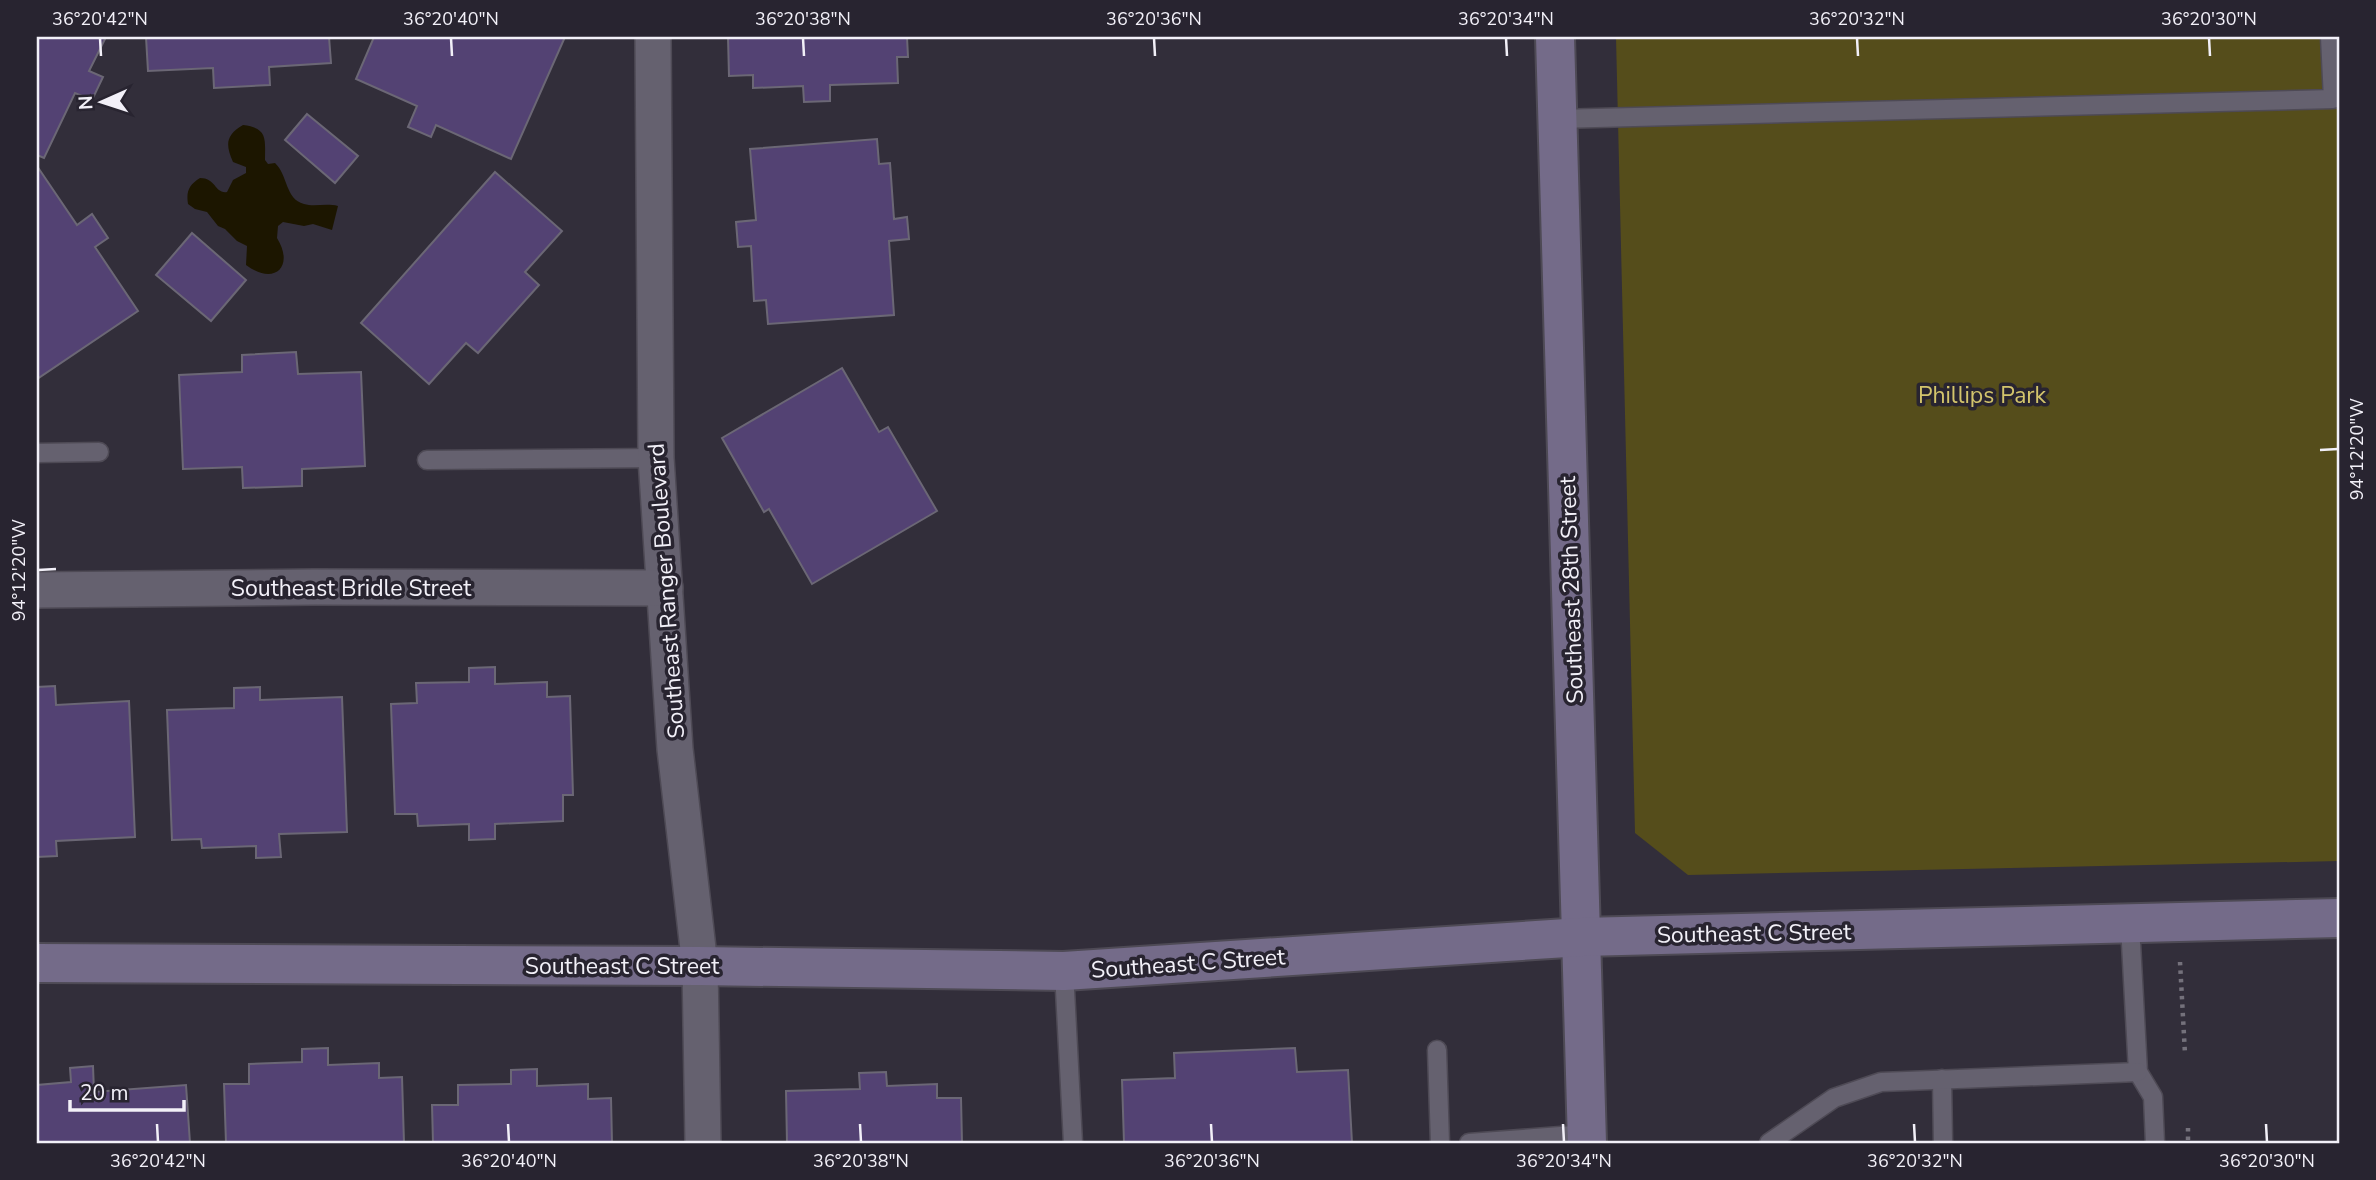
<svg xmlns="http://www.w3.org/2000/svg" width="2376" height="1180" viewBox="0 0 2376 1180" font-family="'Nunito Sans',sans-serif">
<rect width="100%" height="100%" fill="#322e3a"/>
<polygon fill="#554d1b" points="1616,37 2339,37 2339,861 1688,875 1635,833"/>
<path fill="#1c1600" d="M243 125C268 128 265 139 265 160L268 164 275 163C288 175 285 199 304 204 314 207 326 203 338 206L332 230 313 224 304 226 283 222 278 226 277 238C295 267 274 286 246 265L247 246 237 241 225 229 218 226 207 212 195 209 188 204C186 191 189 185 200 178 216 178 215 194 227 192L233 180 246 173V167L233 162C225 144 226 135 243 125Z"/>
<g fill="#534273" stroke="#6b6775" stroke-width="2">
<polygon points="37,37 106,37 89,71 103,77 92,100 75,93 44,158 37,155"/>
<polygon points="146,37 329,37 331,63 269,67 270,85 214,88 213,68 148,71"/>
<polygon points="374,37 565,37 511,159 436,125 431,137 408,127 417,106 356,79"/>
<polygon points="728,37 907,37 908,57 897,57 898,83 830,85 830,101 804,102 803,86 753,88 753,75 729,76"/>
<polygon points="307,114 358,156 335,183 285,140"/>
<polygon points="877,139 879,164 890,163 894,219 907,217 909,239 889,241 894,315 768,324 766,300 754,301 751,246 738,247 736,222 756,220 750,149"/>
<polygon points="37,166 77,225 92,214 108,238 95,247 138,311 37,379"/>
<polygon points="495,172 562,231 525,272 539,285 478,353 466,343 429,384 361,323"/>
<polygon points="192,233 246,280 211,321 156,275"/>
<polygon points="296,352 298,374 361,372 365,466 302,469 302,486 243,488 242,467 183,469 179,375 242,372 242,355"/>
<polygon points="842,368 879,432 888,427 937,511 812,584 769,509 764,512 722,438"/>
<polygon points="495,667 495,684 547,682 547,697 570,696 573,795 563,795 563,821 495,824 495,839 469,840 469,824 418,826 417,814 395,814 391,704 417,703 416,683 469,682 469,668"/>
<polygon points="55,686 56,705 129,701 135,837 56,841 57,856 37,857 37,687"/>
<polygon points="260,687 260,700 342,697 347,832 279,834 281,857 256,858 256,846 202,848 201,839 172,840 167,710 234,708 234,688"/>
<polygon points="328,1048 328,1065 379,1063 379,1078 402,1077 404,1143 226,1143 224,1084 249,1084 249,1064 302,1062 302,1049"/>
<polygon points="1295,1048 1297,1072 1348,1070 1352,1143 1124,1143 1122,1080 1175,1078 1174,1053"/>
<polygon points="93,1066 94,1092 186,1085 190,1143 37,1143 37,1085 71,1082 70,1068"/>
<polygon points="537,1069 537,1086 588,1084 588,1099 611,1098 612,1143 433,1143 432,1105 458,1105 458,1085 511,1084 511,1070"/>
<polygon points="886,1072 887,1086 937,1084 937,1098 961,1098 962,1143 787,1143 786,1091 860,1089 859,1073"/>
</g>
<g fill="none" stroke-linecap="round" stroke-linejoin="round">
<defs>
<g id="lane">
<polyline points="1557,119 2333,99 2330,37"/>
<polyline points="37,453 99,452"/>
<polyline points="427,460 656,458"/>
<polyline points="2130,925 2138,1072 2153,1097 2155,1143"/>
<polyline points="1064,971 1073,1143"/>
<polyline points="1437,1050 1440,1143"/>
<polyline points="1942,1079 1943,1143"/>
<polyline points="1469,1143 1587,1134"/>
<polyline points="1769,1143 1834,1098 1881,1082 2138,1072"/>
</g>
<g id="street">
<polyline points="653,37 656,458 675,749 700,966 703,1143"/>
<polyline points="37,590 314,587 665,588"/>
</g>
<g id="secondary">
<polyline points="1555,37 1587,1143"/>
<polyline points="37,963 700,966 1064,971 1582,937 2339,918"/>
</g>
</defs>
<use href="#lane" stroke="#4e4a55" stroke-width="21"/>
<use href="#street" stroke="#4e4a55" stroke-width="38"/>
<use href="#secondary" stroke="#4e4a55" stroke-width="42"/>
<g stroke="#74717b" stroke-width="4.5" stroke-dasharray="3.5 5" stroke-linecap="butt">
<polyline points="2180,962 2185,1054"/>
<polyline points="2188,1128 2188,1143"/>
</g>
<use href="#lane" stroke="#65616f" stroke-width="18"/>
<use href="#street" stroke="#65616f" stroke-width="35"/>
<use href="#secondary" stroke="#746b89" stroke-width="38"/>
</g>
<path fill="none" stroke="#f2f0f8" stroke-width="2.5" d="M100 38 101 56M451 38 452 56M803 38 804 56M1154 38 1155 56M1506 38 1507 56M1857 38 1858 56M2209 38 2210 56M2320 450 2338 449M38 570 56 569M157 1124 158 1142M508 1124 509 1142M860 1124 861 1142M1211 1124 1212 1142M1563 1124 1564 1142M1914 1124 1915 1142M2266 1124 2267 1142"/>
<g text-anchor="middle" stroke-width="7" stroke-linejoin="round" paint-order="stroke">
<g font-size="23" fill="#d3c46c" stroke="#282430">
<text x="1982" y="403">Phillips Park</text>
</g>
<g font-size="23" fill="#f2f0f8" stroke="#282430">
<text x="351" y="596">Southeast Bridle Street</text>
<text transform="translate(1571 590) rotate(-92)" y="8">Southeast 28th Street</text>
<text transform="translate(666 591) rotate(-94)" y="8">Southeast Ranger Boulevard</text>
<text transform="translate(1754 933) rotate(-1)" y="8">Southeast C Street</text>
<text transform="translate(1188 963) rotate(-4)" y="8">Southeast C Street</text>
<text x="622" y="974">Southeast C Street</text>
</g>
</g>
<rect width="2376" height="1180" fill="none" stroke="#282430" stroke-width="77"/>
<g transform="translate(102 102) rotate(267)" stroke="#282430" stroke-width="5" paint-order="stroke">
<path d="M0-5L12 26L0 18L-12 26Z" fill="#f2f0f8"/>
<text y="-10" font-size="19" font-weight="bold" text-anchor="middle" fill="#f2f0f8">N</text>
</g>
<path d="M70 1100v10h114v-10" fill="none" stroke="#f2f0f8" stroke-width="3.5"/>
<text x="80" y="1100" font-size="21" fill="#f2f0f8" stroke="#282430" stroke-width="5" paint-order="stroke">20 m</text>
<rect x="38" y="38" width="2300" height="1104" fill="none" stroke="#f2f0f8" stroke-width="2.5"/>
<g font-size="18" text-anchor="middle" fill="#f2f0f8">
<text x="100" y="25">36°20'42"N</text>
<text x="451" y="25">36°20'40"N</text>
<text x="803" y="25">36°20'38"N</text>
<text x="1154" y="25">36°20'36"N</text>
<text x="1506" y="25">36°20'34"N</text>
<text x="1857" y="25">36°20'32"N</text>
<text x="2209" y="25">36°20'30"N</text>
<text transform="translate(2357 449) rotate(-90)" y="6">94°12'20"W</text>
<text transform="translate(19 570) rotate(-90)" y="6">94°12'20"W</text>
<text x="158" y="1167">36°20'42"N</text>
<text x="509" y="1167">36°20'40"N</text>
<text x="861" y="1167">36°20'38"N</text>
<text x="1212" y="1167">36°20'36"N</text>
<text x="1564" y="1167">36°20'34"N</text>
<text x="1915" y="1167">36°20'32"N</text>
<text x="2267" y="1167">36°20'30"N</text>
</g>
</svg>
